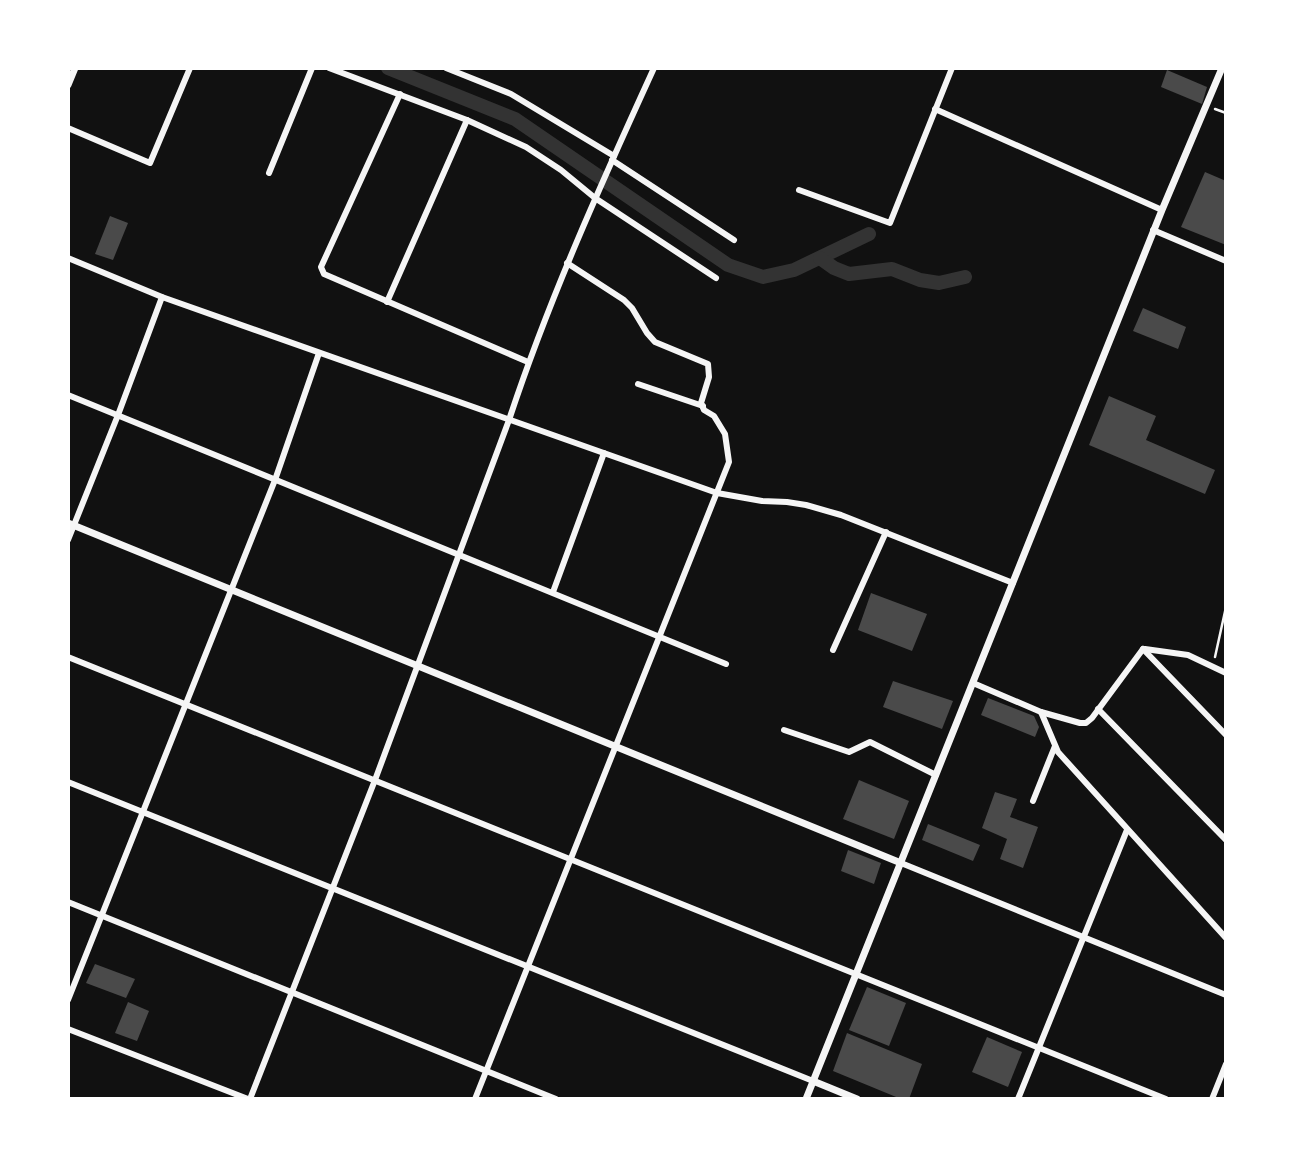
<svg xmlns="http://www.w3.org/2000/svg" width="1294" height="1167" viewBox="0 0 1294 1167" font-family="'Roboto Condensed',sans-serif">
<rect width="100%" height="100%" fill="#111"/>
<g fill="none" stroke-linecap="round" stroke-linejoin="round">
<g stroke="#333" stroke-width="14">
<polyline points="388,68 515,119 728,265 763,277 794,270 869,234"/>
<polyline points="820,258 834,268 849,274 892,269 920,280 939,283 965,277"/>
</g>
</g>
<g fill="#4a4a4a">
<polygon points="1167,70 1207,87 1202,104 1161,87"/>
<polygon points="1205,172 1226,181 1226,245 1181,227"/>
<polygon points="110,216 128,223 113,260 95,254"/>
<polygon points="1143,308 1186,327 1178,349 1133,331"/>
<polygon points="1109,396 1156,416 1146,440 1215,470 1205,494 1089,445"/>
<polygon points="871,593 927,614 912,651 858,630"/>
<polygon points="893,681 953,701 942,729 883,707"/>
<polygon points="988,698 1034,716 1039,727 1035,737 981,715"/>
<polygon points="859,780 909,801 894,839 843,819"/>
<polygon points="995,792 1017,799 1010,817 1038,827 1023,868 1000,859 1007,839 982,828"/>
<polygon points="928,824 980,845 973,861 922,840"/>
<polygon points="848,850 881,863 874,884 841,871"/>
<polygon points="95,964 135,979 126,998 86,983"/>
<polygon points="867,987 906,1003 889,1046 849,1030"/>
<polygon points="128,1002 149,1011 137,1041 115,1033"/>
<polygon points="847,1033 922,1064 909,1099 901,1099 833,1071"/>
<polygon points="987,1037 1022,1052 1008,1087 972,1072"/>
</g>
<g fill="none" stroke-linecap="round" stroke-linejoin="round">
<g stroke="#f5f5f5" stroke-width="2.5">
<polyline points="1215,109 1226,113"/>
<polyline points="1215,657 1226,607"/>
</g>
<g stroke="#f5f5f5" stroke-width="6">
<polyline points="329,68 467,120 526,147 561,170 595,198 716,278"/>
<polyline points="446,68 511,94 614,156"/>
<polyline points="400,94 321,267 324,274 528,362"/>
<polyline points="935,109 1162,210"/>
<polyline points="68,128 150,163 190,68"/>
<polyline points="612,160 734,240"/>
<polyline points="269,173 312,68"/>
<polyline points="799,190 890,223 952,68"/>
<polyline points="1153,230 1226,261"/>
<polyline points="68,258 162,297 717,493 762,501 787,502 806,505 841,515 1013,583"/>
<polyline points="387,302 467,120"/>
<polyline points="638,384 703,406"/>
<polyline points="68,395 726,664"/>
<polyline points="68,540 118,415 162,297"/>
<polyline points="553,592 604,453"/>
<polyline points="1143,649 1226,735"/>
<polyline points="1145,649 1188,655 1226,673"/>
<polyline points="833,650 886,532"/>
<polyline points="68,657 1166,1099"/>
<polyline points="973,683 1041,712 1080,723 1086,723 1092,718 1143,649"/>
<polyline points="1098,709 1226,840"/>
<polyline points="1041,712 1058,752 1226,938"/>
<polyline points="784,730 849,752 870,742 936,775"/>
<polyline points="68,782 813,1081"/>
<polyline points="1033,801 1055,746"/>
<polyline points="901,863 1226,995"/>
<polyline points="68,902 556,1099"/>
<polyline points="68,1000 275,480 319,353"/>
<polyline points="68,1029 248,1099"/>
<path d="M250 1099 375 780 509 420C549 299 601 184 654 68"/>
<polyline points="475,1099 729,462 725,434 714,416 704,410 701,403 709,377 708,364 655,342 647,333 632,308 624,300 567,263"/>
<polyline points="1018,1099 1127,830"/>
<polyline points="1212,1099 1226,1064"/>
</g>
<g stroke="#f5f5f5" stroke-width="7">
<polyline points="68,85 75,68"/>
<polyline points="68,523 901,863"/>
<polyline points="813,1081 857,1099"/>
<polyline points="806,1099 1162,210 1222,68"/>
</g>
</g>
<rect width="1294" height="1167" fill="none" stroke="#ffffff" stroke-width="140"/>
</svg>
